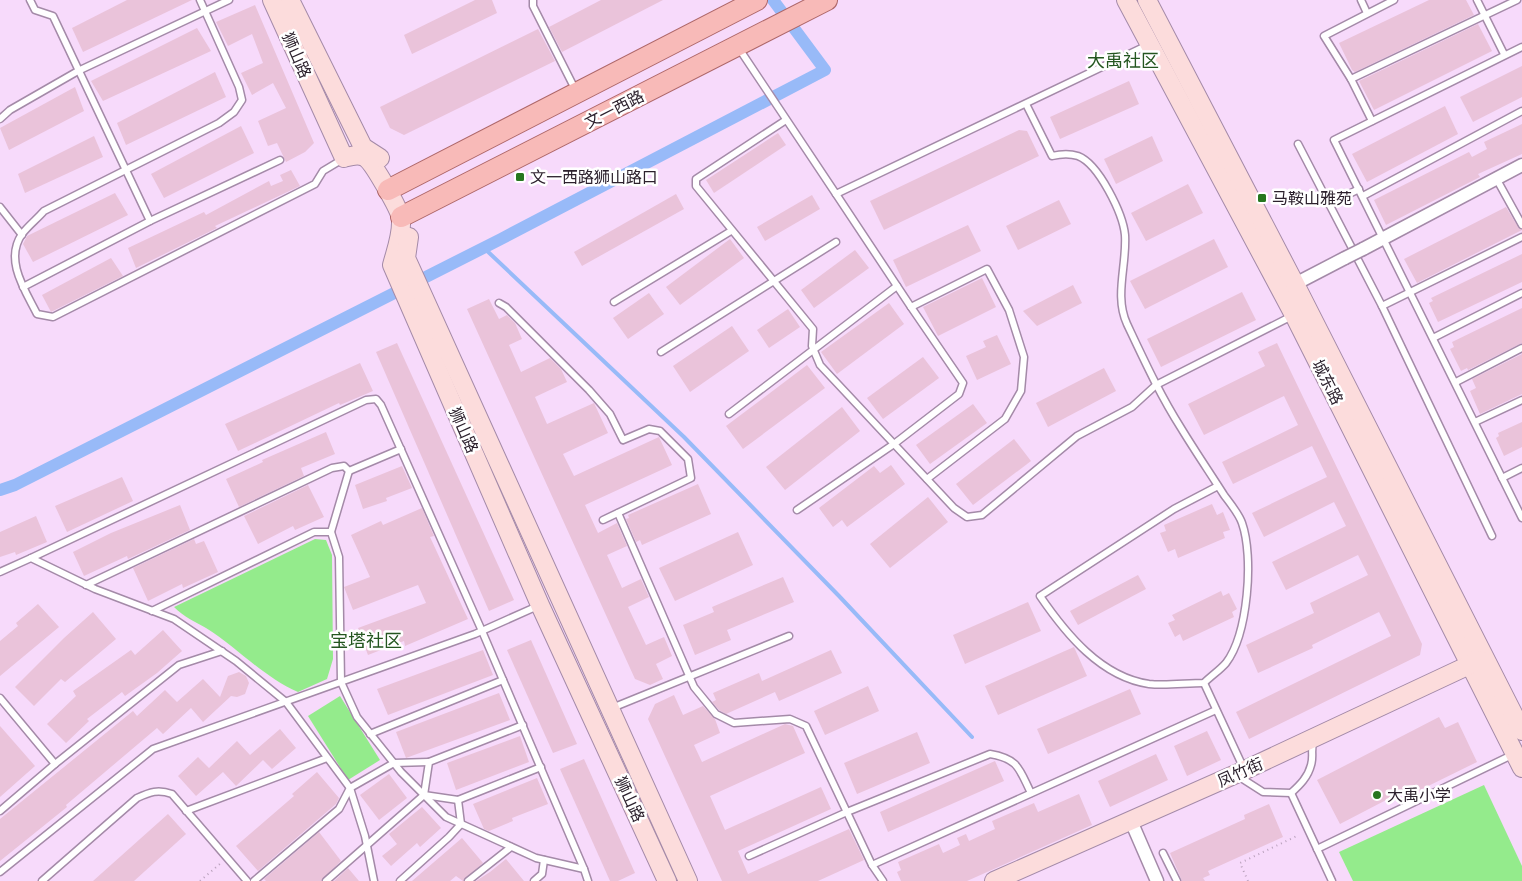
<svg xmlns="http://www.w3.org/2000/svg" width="1522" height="881" viewBox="0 0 1522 881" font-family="'Asap Condensed','Noto Sans SC',sans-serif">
<rect width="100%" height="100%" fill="#f7dafb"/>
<g fill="#94eb8c">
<path d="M315 539 326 540 332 555 333 659 327 679 298 692C263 677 238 648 206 628 194 621 184 617 174 607Z"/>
<polygon points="340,696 380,760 348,780 308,716"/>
<polygon points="1484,785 1522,866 1522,881 1353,881 1339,852"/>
</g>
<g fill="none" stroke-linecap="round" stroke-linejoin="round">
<polyline stroke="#98baf8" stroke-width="4" points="484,248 684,437 839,596 972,737"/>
<polyline stroke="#98baf8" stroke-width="12" points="0,490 15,485 501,239 825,70 773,0"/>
</g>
<g fill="#eac3da">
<polygon points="127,0 192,0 83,52 72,28"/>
<polygon points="475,0 492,0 497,13 412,54 404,35"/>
<polygon points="601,0 663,0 562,52 549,27"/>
<polygon points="1429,0 1466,0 1474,15 1355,72 1352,70 1339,43"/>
<polygon points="255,5 314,143 305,152 286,162 277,143 268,146 258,121 286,108 273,83 252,95 241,73 263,63 252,34 228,46 216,22"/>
<polygon points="1478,24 1492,51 1374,110 1359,81"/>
<polygon points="197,28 211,51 103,101 91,81"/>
<polygon points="538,29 555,61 404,135 390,128 380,107"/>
<polygon points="1522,66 1522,97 1473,122 1460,97"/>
<polygon points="215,72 226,97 126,145 117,123"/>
<polygon points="1129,81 1139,104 1060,139 1050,117"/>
<polygon points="75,87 84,111 9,150 0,128"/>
<polygon points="1445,106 1458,134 1367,182 1352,154"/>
<polygon points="1522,124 1522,154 1478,174 1480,177 1386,225 1374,200 1469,152 1472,157 1487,149 1484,142"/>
<polygon points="241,126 254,153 164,198 151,174"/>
<polygon points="1019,130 1027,131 1039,156 884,230 870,201"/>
<polygon points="778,133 786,145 714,193 706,180"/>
<polygon points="94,136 103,157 25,193 18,174"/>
<polygon points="1152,136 1163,161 1116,184 1104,159"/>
<polygon points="291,170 300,186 215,226 217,228 136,268 128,248 204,212 206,215 269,181 271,186 283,181 280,175"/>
<polygon points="1188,184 1203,213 1146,241 1131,213"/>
<polygon points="115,193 128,215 33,262 23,244 27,236"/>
<polygon points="676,194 684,209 582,266 574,252"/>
<polygon points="812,195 820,209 765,241 757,227"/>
<polygon points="1059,200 1071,224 1018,250 1006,226"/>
<polygon points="1506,207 1518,227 1522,230 1417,283 1404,259"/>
<polygon points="968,225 981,251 906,287 893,260"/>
<polygon points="730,239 744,258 680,305 666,287"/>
<polygon points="1214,239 1228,267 1145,309 1130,281"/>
<polygon points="855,250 869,268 814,308 801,290"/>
<polygon points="1522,254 1522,282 1438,322 1429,303 1433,301 1431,298"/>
<polygon points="111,258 123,276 51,312 42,295"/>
<polygon points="982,278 996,307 938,336 923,307"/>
<polygon points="1073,285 1082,303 1037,326 1023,311"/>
<polygon points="1242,292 1256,320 1161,367 1147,339"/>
<polygon points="649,293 664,314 628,339 613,318"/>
<polygon points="489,299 499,319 507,315 515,323 522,339 509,345 521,372 550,358 561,369 567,382 535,397 547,424 594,403 608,433 563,454 574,476 659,437 672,465 585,505 598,533 617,523 627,546 607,555 622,588 641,579 649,597 628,607 646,645 664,637 672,656 656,664 663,679 650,685 635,679 467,309"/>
<polygon points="889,303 904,324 837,374 821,352"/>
<polygon points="1522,308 1522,343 1468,370 1467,368 1461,371 1450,349 1454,347 1452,342"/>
<polygon points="788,309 800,327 769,348 757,330"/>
<polygon points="732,326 749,351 690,392 673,366"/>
<polygon points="997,335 1011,364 977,380 966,356 986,347 983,341"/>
<polygon points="397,343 514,600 489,611 376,352"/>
<polygon points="1277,343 1422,644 1420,655 1249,739 1236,712 1391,636 1379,612 1312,645 1313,648 1258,673 1246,645 1314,613 1310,603 1368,575 1358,555 1286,590 1272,562 1346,526 1334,502 1264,537 1252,513 1327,477 1312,446 1233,484 1222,462 1298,425 1284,396 1204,435 1188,404 1265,366 1258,352"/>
<polygon points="1522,354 1522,394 1480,414 1470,391 1476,388 1472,379"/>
<polygon points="923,357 939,378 883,419 867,398"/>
<polygon points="360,363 373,391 340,405 339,403 238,451 225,424"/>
<polygon points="807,365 825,388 743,449 726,426"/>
<polygon points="1104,368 1116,391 1048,427 1036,403"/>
<polygon points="973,404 987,423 930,464 916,445"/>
<polygon points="842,407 860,431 785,490 766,467"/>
<polygon points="1522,422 1522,447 1504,456 1496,438 1499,436 1498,433"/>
<polygon points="326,432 335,454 301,468 304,476 239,507 226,479 263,462 262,460"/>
<polygon points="1014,439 1031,461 973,505 956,484"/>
<polygon points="891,465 905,484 847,527 842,520 833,527 819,508 874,466 880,473"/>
<polygon points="402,466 412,488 386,498 387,501 363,509 355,485"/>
<polygon points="122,477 133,501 67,532 55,506"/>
<polygon points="698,484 711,514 642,545 640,540 636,542 626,519 629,518 628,515"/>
<polygon points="308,485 324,517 295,530 293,526 258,544 244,516"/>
<polygon points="928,497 948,522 890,568 870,544"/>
<polygon points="1212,504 1217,515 1223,512 1230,530 1223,532 1225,538 1178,558 1175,549 1168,552 1160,533 1166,531 1164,525"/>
<polygon points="180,505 190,530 128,559 127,556 84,576 73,552 111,533"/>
<polygon points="422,508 434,536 430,537 468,619 405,646 404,641 368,655 358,628 426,603 418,585 353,610 344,587 370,577 351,535 381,521 383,525"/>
<polygon points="36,516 47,542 16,555 15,552 0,557 0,532"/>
<polygon points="738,532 753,565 675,601 659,568"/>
<polygon points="194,539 196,544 204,541 218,572 183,588 182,584 148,601 133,568"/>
<polygon points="1138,575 1146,589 1078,625 1070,611"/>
<polygon points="783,577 794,602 727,630 731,640 695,655 683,625 714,612 712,607"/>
<polygon points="1221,591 1223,596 1229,593 1237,609 1232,612 1234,617 1183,641 1180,634 1175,637 1168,623 1175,620 1172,615"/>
<polygon points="1028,602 1041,631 965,664 953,635"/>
<polygon points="38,604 59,627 0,676 0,641 18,626 16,623"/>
<polygon points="93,612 116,639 65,682 61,679 34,706 15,687 64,638"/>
<polygon points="163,630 182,651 157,673 125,696 122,692 87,719 89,721 66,743 47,724 76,696 73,691 131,650 135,655"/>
<polygon points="531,640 577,744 553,753 507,650"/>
<polygon points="1074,647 1087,676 998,715 985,686"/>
<polygon points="483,650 493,675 388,715 377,689"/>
<polygon points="831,650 842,673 779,701 775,692 726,714 719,710 712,702 716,700 713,693 759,673 762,681"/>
<polygon points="239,672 246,676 249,683 245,694 237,697 231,696 203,722 191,708 163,734 157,728 66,805 67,807 0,861 0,819 133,711 137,716 165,690 177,702 203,679 220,697 228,676"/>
<polygon points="868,686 879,711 825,735 814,711"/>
<polygon points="1130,689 1141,714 1048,754 1037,729"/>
<polygon points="499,693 510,720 406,758 396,732"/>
<polygon points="674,695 683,715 703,706 715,719 720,733 694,745 702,762 785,724 793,726 805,753 710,796 725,830 821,787 831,809 738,851 748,874 849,829 864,860 818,881 722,881 648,719 655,704"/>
<polygon points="1439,717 1445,728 1458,722 1477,762 1418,791 1415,785 1340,824 1317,780"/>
<polygon points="0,726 35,766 0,797"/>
<polygon points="280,729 296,748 272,769 263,760 236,786 223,772 196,796 178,776 198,757 209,768 237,741 250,755"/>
<polygon points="1207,731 1221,760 1187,776 1174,746"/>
<polygon points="917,732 930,763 857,794 844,763"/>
<polygon points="520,736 529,762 456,790 447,763"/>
<polygon points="1156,754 1168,780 1110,807 1098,781"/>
<polygon points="584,759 635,873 618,881 610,881 560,769"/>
<polygon points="995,761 1004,781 888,832 880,812"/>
<polygon points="317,772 339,798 336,804 258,871 236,846 294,796 292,794"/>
<polygon points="389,774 407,798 379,820 360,795"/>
<polygon points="537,778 548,804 512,818 513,821 489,831 484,829 473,804"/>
<polygon points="1079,794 1092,825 967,881 901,881 897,872 901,870 898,862 939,844 943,853 960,845 957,838 966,834 969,841 995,829 992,821 1034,803 1038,812"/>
<polygon points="1269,804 1283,837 1208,871 1210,875 1203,878 1205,881 1182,881 1170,853 1245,819 1244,815"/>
<polygon points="422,807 441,828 420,847 417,843 391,866 382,856 397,844 389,834"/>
<polygon points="168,814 186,834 134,881 93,881"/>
<polygon points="319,832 341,861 321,881 266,881 264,879"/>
<polygon points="462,838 483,863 463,881 456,876 450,881 412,881"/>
<polygon points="506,859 524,881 476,881 490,872"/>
<polygon points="348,868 359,881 334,881"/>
</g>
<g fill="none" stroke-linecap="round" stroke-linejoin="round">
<defs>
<g id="lane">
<polyline points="30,0 35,10 53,16 150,221"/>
<path d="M200 0 239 87 242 100 234 112 219 123 44 211C37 219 28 226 22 234 4 260 25 290 37 314L53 317 315 184 323 171 343 159"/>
<polyline points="533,0 533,6 576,91"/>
<polyline points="1361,0 1367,13"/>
<polyline points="1477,0 1504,54"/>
<polyline points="738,47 836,194 1148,45"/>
<polyline points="1522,47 1334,140 1522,518"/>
<polyline points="1351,79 1517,0"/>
<path d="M1026 104 1052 156C1060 154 1069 153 1078 156 1099 164 1123 214 1125 235 1127 265 1114 296 1127 324 1144 360 1160 395 1181 428 1195 451 1210 473 1224 495 1230 503 1239 514 1242 523 1254 557 1248 634 1226 663 1220 670 1211 676 1204 683 1186 683 1166 686 1149 684 1101 677 1066 634 1040 596L1174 509 1218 486"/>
<polyline points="0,119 10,110 78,71 229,0"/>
<polyline points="786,120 696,179 696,186 813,329 812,346 820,365 954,508 967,517 982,515 1077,436 1132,407 1156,385 1294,315"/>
<polyline points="1372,121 1351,79 1324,36 1394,0"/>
<polyline points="1298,144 1382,306 1492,536"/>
<polyline points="1496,178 1522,225"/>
<polyline points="836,194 911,307 987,269 1009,310 1024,357 1021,391 1005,419 927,479"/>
<polyline points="1363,196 1522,111"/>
<polyline points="1329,204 1359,189"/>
<polyline points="0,207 22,235"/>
<polyline points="23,287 150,221 280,160"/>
<polyline points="614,302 731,231"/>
<polyline points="499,303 506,307 589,390 610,414 623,440 649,429 660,431 688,459 691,478 603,520"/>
<polyline points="1382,306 1522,237"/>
<polyline points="1433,338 1522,293"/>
<polyline points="661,352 836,242"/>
<polyline points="1456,382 1522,348"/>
<polyline points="729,414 897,286"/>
<polyline points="1475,422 1522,400"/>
<polyline points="349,471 401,449"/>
<polyline points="1502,478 1522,468"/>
<polyline points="797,510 894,444 959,394 963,383 911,307"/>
<polyline points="618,513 694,687 716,714 734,723 790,719 806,726 872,865 883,881"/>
<polyline points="31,558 366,400 376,399 381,405 482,631 584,869"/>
<polyline points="0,572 31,558 95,589 174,619 236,661 286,702 350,788 365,836 374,881"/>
<polyline points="86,585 332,468 344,466 349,471 331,532"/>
<polyline points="152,611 314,532 331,532 339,557 341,682 357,717 401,772 446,817 536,858 584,869 588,881"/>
<polyline points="1204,683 1244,769"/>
<polyline points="0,698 55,764"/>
<polyline points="612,708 789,636"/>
<polyline points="370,734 503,680"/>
<path d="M1238 776 1263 792 1291 793C1300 785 1308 777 1311 765 1314 756 1310 749 1314 741"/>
<polyline points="1291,793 1332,881"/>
<polyline points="424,795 429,762 523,725"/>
<polyline points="0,811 55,764 179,665 222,651"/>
<polyline points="186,811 327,758"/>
<polyline points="1317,849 1514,754"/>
<polyline points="1163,853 1177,881"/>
<path d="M749 856 847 812 990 754C1019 759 1019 769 1031 793"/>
<polyline points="872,865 1216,710"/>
<polyline points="0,872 153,749 475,634 540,605"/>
<path d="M42 881 137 798C150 792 158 789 172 794L247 881"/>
<polyline points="254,881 339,809 350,788 394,763 429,762"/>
<polyline points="326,881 424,795 458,800 541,767"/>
<polyline points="400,881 449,837 461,824 458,800"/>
<polyline points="468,881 511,847"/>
<polyline points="534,881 542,874 544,860"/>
</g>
<g id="street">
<polyline points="1363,249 1522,165"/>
<polyline points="1295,284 1345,258"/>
<polyline points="1131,821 1157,881"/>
</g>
<g id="secondary">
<path d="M272 0 344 158C351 156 359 153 366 158 374 164 400 210 401 219 402 235 396 250 392 265L540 605 667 881"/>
<polyline points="290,0 363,147 380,158"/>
<polyline points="1126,0 1294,315 1522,768"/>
<polyline points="1147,0 1295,284 1522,731"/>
<polyline points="409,237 406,258 688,881"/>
<polyline points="994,881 1245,770 1480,660"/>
</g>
<g id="primary">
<polyline points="388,190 757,0"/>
<polyline points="401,217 827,0"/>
</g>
</defs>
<use href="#lane" stroke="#a48aa8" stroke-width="9"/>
<use href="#street" stroke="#a48aa8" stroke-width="15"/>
<use href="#secondary" stroke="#a48aa8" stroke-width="20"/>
<use href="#primary" stroke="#ae6769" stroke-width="22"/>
<g stroke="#baa2bd" stroke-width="2" stroke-dasharray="1 4" stroke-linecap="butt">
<polyline points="200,881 221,863"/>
<polyline points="1248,881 1240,863 1299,835"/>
</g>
<use href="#lane" stroke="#fff" stroke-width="6"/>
<use href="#street" stroke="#fff" stroke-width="12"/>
<use href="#secondary" stroke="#fcdcdc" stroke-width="18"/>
<use href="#primary" stroke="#f8bab8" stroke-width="20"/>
<defs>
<polyline id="street-bridge" points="1345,258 1363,249"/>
</defs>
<use href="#street-bridge" stroke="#a48aa8" stroke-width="15" stroke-linecap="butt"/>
<use href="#street-bridge" stroke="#fff" stroke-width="12"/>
</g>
<g fill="#26761f" stroke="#fff" stroke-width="2">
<rect x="515" y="172" width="10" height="10" rx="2.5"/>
<rect x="1257" y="193" width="10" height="10" rx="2.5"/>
<circle cx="1377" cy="795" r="5"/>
</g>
<g text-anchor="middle" stroke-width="5" stroke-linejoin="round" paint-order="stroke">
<g font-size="16" fill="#2c212d" stroke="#fff">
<text transform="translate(297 55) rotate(66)" y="6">狮山路</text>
<text transform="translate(614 109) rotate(-27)" y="6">文一西路</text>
<text transform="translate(1328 382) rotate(63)" y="6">城东路</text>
<text transform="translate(464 430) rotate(66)" y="6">狮山路</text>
<text transform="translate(1240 772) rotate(-24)" y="6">凤竹街</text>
<text transform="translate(630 799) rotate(65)" y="6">狮山路</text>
</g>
<g font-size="16" fill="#2c212d" stroke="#fff" text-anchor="start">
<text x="530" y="183">文一西路狮山路口</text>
<text x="1272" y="204">马鞍山雅苑</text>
<text x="1387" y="801">大禹小学</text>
</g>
<g font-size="18" fill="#245620" stroke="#fff">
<text x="1123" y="67">大禹社区</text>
<text x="366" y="647">宝塔社区</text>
</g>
</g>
</svg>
